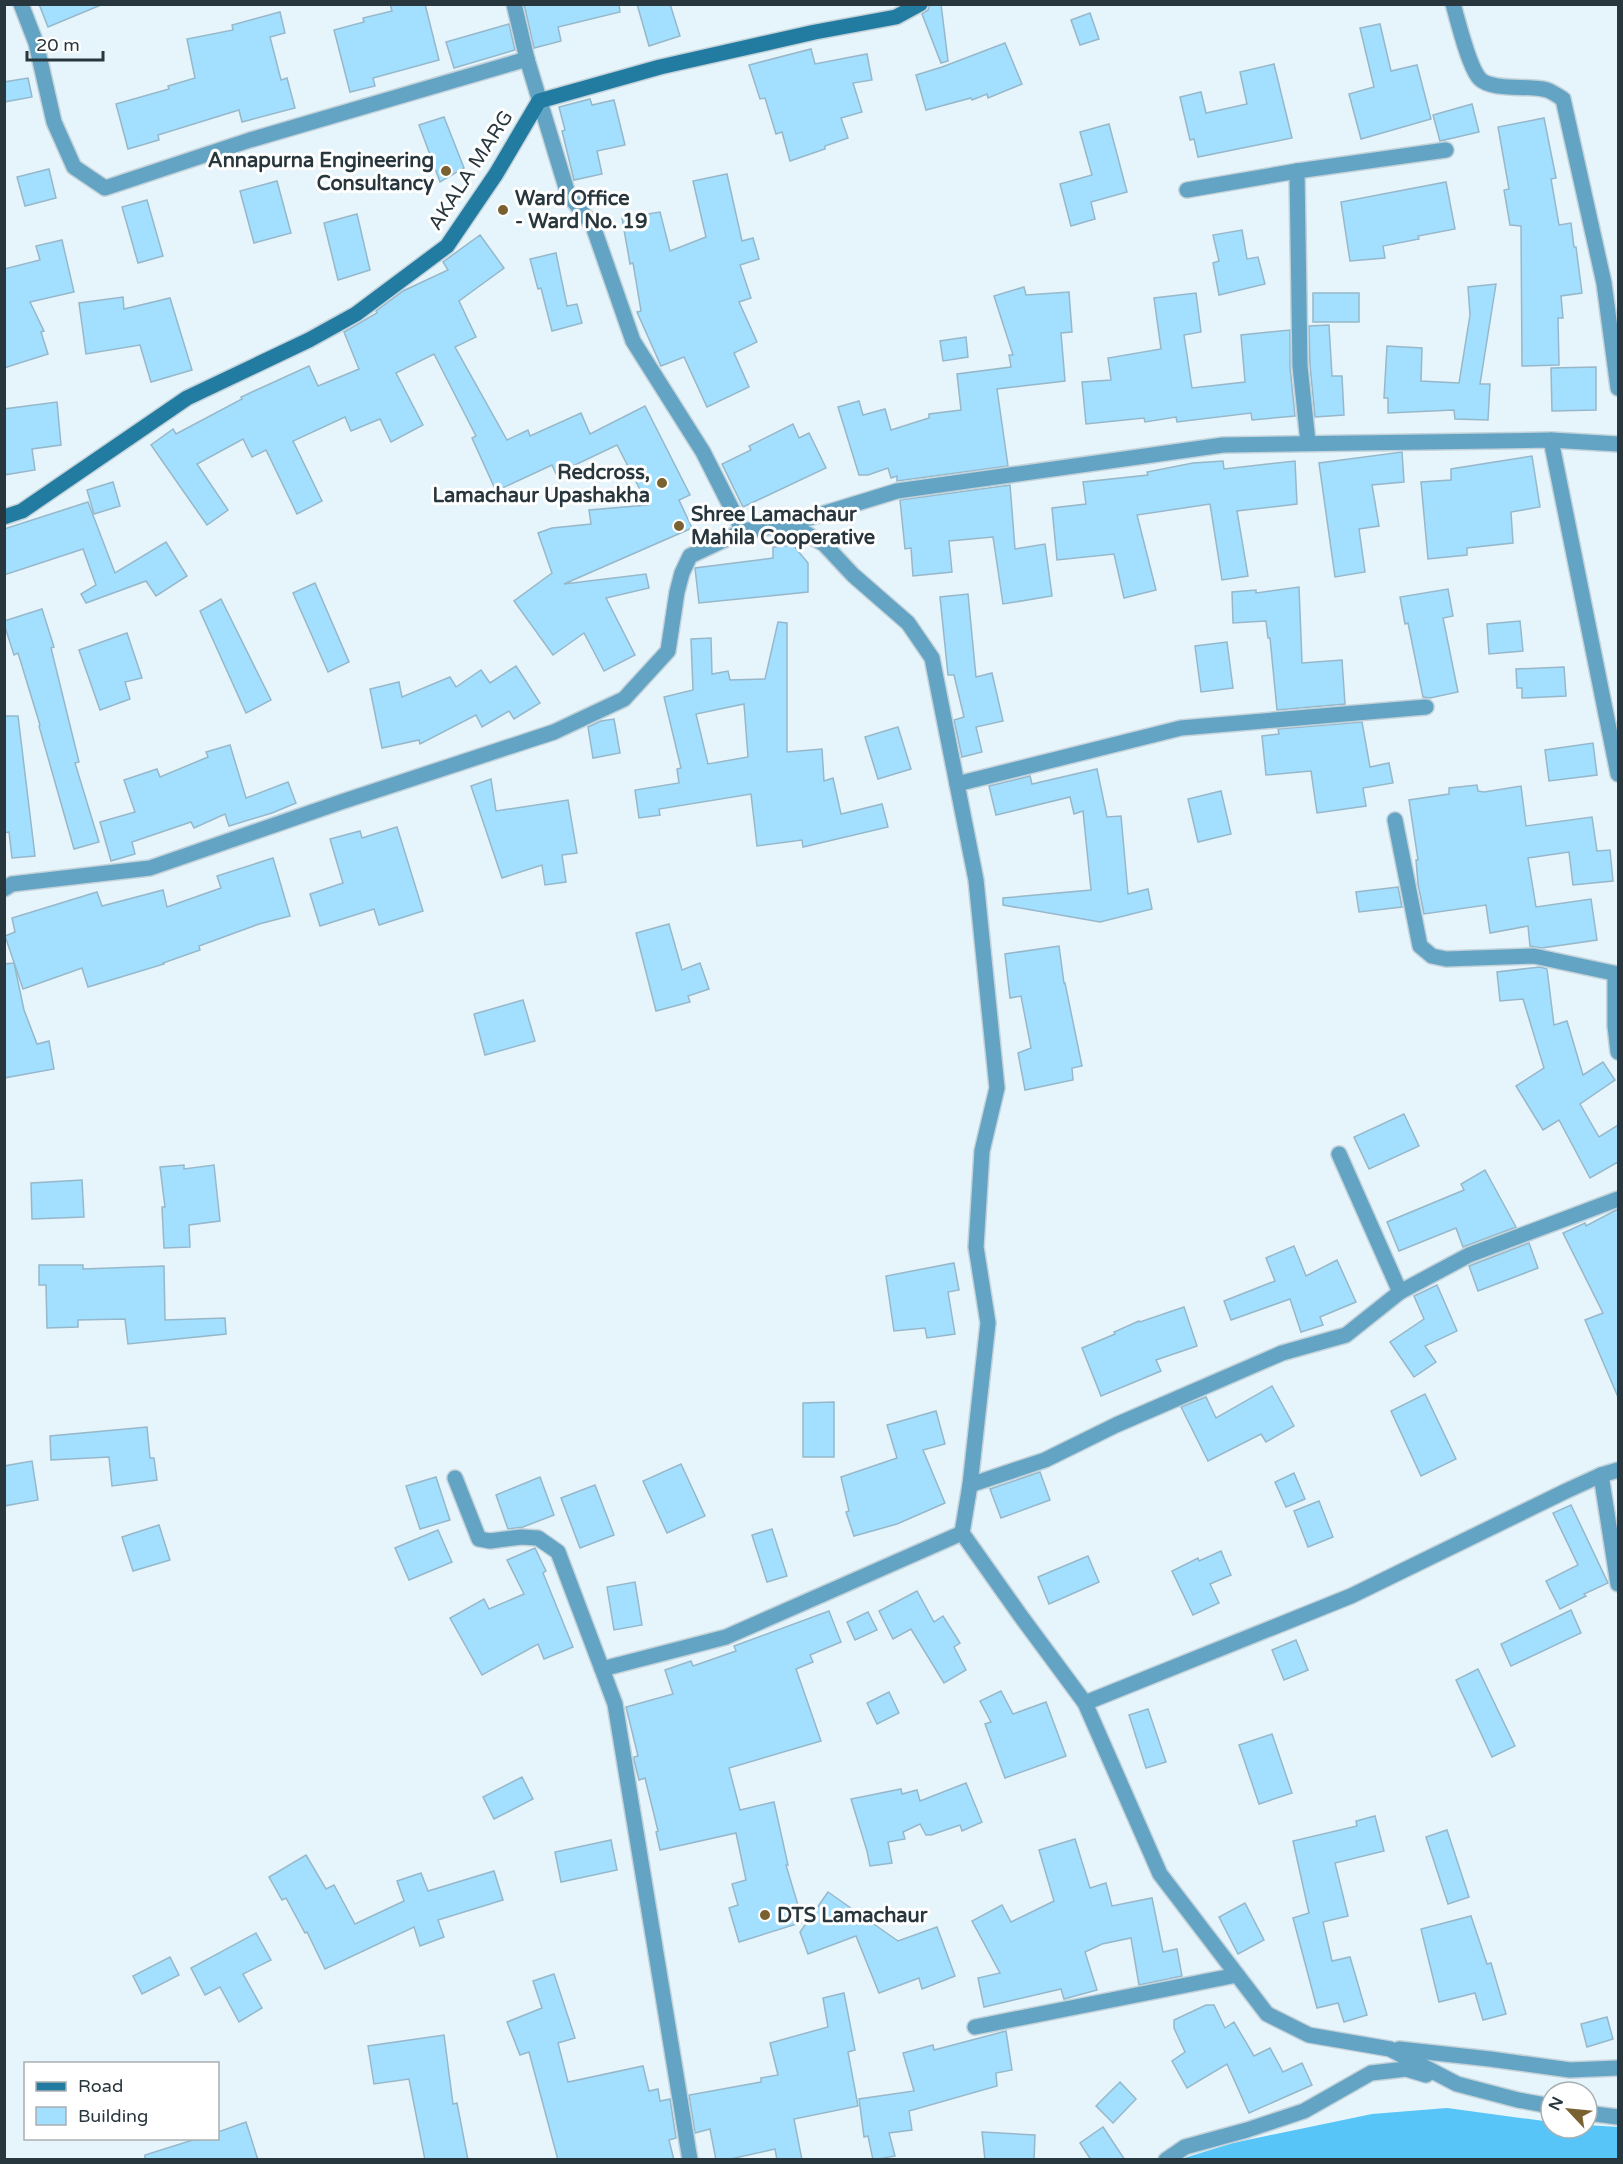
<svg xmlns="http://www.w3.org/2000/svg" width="1623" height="2164" viewBox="0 0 1623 2164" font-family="'Varela Round',sans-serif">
<rect width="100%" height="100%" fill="#e6f4fb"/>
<polygon fill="#57c5f8" points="1447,2108 1551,2122 1551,2128 1587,2128 1587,2125 1618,2127 1618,2159 1181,2159 1233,2143 1372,2114"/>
<g fill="#a3dffe" stroke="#96b8ca" stroke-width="1.5" fill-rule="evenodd">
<polygon points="39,4 101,4 101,5 48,27"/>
<polygon points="390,4 425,4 439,60 373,78 375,86 350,92 334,30 364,22 363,18 392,11"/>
<polygon points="524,4 619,4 620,12 558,27 561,41 534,48"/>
<polygon points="637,4 670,4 680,36 649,46"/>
<polygon points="930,4 941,4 948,61 941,63 922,14 928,10"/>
<polygon points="280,12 285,33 270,37 281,80 287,78 295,108 242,122 239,110 158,135 159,140 128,149 116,104 169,89 168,86 195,78 187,39 233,30 232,25"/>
<polygon points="1090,13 1099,39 1080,45 1071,20"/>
<polygon points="509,24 515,50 454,68 446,42"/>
<polygon points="1380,24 1391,71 1417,65 1431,119 1361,139 1349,94 1374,87 1360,28"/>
<polygon points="1005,43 1022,84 988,98 987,94 972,100 971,98 926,110 916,75 942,67"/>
<polygon points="811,49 815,64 867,54 872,80 853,83 862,112 841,118 848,138 825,146 825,149 790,161 782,132 776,134 765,98 760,99 749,65"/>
<polygon points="1274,64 1292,138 1198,157 1194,139 1190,140 1180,97 1201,92 1206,113 1247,104 1240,72"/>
<polygon points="28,78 32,97 4,102 4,82"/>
<polygon points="590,99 592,105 614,100 625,145 597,151 602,174 574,180 562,131 565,130 559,107"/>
<polygon points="1472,104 1479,132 1440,141 1433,115"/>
<polygon points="444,117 464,168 440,182 419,125"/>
<polygon points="1544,118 1556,178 1551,179 1559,225 1571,223 1574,247 1576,247 1582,293 1561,296 1563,318 1558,318 1559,365 1522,366 1521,226 1510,225 1504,190 1509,189 1498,127"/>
<polygon points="1109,124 1127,192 1091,202 1095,219 1071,226 1060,184 1092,175 1080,132"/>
<polygon points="49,169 56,198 25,206 17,177"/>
<polygon points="727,174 742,241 753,238 759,259 740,265 751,298 739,302 757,342 734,353 749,387 707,407 684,357 661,366 637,312 641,311 633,263 630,264 622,218 660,212 670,251 706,237 693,181"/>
<polygon points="277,181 291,233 254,243 240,191"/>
<polygon points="1446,182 1455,229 1418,236 1419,239 1383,246 1385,258 1350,261 1341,202"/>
<polygon points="147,200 163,256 138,263 122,207"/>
<polygon points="357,214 370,270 338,280 324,223"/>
<polygon points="1242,230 1247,259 1258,257 1265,284 1219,295 1213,263 1219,261 1213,235"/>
<polygon points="480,235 504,268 459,301 476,337 455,347 507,440 528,430 530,436 581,413 590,434 645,406 690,495 679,500 692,528 564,584 646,574 649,588 606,598 635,655 604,671 584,633 553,655 514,601 552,573 538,533 552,528 591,524 589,510 648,505 617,445 556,474 552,465 496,491 472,438 476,436 434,354 396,373 423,425 391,442 380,419 351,431 345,417 293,441 322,501 297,514 266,450 252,457 243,439 197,464 228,510 207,525 151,445 173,429 176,434 242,399 241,397 309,366 318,386 359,369 344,332 377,313 376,311 403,291 448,270 443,262"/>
<polygon points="62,240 74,292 30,302 44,331 41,332 48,354 4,368 4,269 40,260 36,246"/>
<polygon points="556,253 567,306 577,304 582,323 552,331 541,288 538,289 530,259"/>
<polygon points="1496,284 1480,384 1490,384 1488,420 1455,419 1454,410 1388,413 1388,398 1384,398 1387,346 1422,348 1421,381 1459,383 1470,315 1468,287"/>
<polygon points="1024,287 1026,295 1069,292 1072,332 1061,333 1065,381 997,389 1008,466 897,481 897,476 891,478 888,468 868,475 859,475 838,407 859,401 863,415 885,409 891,430 929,418 929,414 961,410 957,374 1011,367 1009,355 1013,355 994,296"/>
<polygon points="1196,293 1201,332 1184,335 1192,388 1245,382 1241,335 1290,330 1290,367 1295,416 1252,420 1251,413 1177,422 1176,417 1145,422 1144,418 1086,424 1082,382 1111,380 1108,358 1161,349 1154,298"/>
<rect x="1313" y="293" width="46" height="29"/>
<polygon points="123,297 124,309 170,298 192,370 151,382 140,345 86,354 79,303"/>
<polygon points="1329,325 1332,376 1342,376 1344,415 1315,417 1310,365 1309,326"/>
<polygon points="966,337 968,357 943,361 940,341"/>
<polygon points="1596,367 1596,410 1552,411 1551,368"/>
<polygon points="57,402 61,445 32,449 35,470 4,475 4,409"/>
<polygon points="793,424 799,438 809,433 826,468 743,507 722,464 751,450 749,446"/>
<polygon points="1402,452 1404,482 1372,485 1379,526 1359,529 1365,572 1335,577 1319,463"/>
<polygon points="1532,456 1540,507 1511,512 1513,543 1467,548 1467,555 1428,559 1421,482 1451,480 1451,469"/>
<polygon points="1223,461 1224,469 1295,461 1297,504 1237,511 1248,576 1222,580 1210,504 1137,515 1156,590 1124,598 1114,554 1057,560 1052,508 1086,504 1083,482 1148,475 1147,472 1193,463"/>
<polygon points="113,482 120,506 94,514 87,490"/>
<polygon points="1010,485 1015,549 1045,544 1052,596 1003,604 993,537 949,541 952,572 913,576 911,548 905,549 900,500"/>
<polygon points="88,502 115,573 166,542 187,576 156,596 146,581 86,603 81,594 96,585 83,549 4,575 4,529"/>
<polygon points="793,545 808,563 808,592 699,603 695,568 773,558 773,547"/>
<polygon points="315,583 349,662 328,672 293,593"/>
<polygon points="1299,587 1302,663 1342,660 1345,704 1277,710 1270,638 1268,638 1266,621 1233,623 1232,592 1256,590 1256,593"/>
<polygon points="1448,589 1453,616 1443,618 1458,692 1430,698 1423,697 1408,623 1405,624 1400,597"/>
<polygon points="968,594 976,677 992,673 1003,721 976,727 982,752 962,757 954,720 964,717 954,675 948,675 940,597"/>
<polygon points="221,599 271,700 246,713 200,611"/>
<polygon points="42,609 54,647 51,648 79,762 75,763 99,842 74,849 39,726 40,725 18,653 14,655 4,624 4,621"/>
<polygon points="1520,621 1523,651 1489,654 1487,624"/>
<path d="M778 622 787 623V752L822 749 824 781 833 778 841 814 882 804 888 827 803 847 802 840 757 846 751 794 659 809 660 815 639 818 635 790 679 783 677 769 681 768 664 697 693 690 691 639 711 638 712 674 728 671 730 680 765 679ZM744 704 748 757 708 764 696 714Z"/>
<polygon points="127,633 142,678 125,682 130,699 100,710 79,650"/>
<polygon points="1227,642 1233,688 1201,692 1195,646"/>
<polygon points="516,666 540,703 514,719 509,711 482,727 476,715 420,744 419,740 382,748 370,689 399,682 402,697 450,677 456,687 481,670 490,683"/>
<polygon points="1564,667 1566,696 1522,698 1522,688 1517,688 1516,669"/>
<polygon points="4,716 18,716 35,856 12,858 9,832 4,833"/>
<polygon points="614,719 620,753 593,758 588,727 601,721"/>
<polygon points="1362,722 1370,767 1389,763 1393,783 1363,788 1366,806 1317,813 1311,771 1266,775 1262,736 1279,734 1278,729"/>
<polygon points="898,727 911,769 878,779 865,737"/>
<polygon points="1593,743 1597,775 1549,781 1545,750"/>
<polygon points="230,745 246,798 288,782 296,803 272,813 229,826 225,814 194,828 191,822 132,842 135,854 111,861 100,822 135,812 124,780 157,769 160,777 208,757 206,752"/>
<polygon points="1097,769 1107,817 1121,816 1128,894 1148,889 1152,909 1100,922 1003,905 1003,898 1091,890 1083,811 1074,814 1070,797 996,815 989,786 1030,776 1032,784"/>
<polygon points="491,779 496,811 568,800 577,853 562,855 566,882 545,885 542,865 502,878 471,786"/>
<polygon points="1477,785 1478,791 1484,792 1521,786 1526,826 1592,817 1597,851 1610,850 1613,881 1573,885 1569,852 1528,858 1536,907 1591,899 1597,940 1542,948 1530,946 1528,926 1490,933 1486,905 1424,914 1418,884 1416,860 1418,860 1409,800 1449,794 1449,788"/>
<polygon points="1221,791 1231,834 1198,842 1188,799"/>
<polygon points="397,827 423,911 379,925 374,909 320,926 310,894 343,883 330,839 360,831 362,838"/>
<polygon points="273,858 290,916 259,924 199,946 200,950 163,963 164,964 88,987 82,968 23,989 5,936 15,932 12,918 97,892 102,906 163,890 167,907 221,888 217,876"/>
<polygon points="1398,887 1402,907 1359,912 1356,892"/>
<polygon points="669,924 682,970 700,963 709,989 688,996 690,1002 656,1011 636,933"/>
<polygon points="1059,946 1064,983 1065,983 1082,1066 1072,1068 1073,1080 1025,1090 1018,1053 1031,1048 1021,996 1010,998 1005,954"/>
<polygon points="14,963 24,1010 37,1044 49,1041 54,1069 4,1078 4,964"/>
<polygon points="1540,967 1547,969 1554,1025 1567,1021 1583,1075 1603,1062 1615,1080 1580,1104 1599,1137 1618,1125 1618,1162 1590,1178 1559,1120 1543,1130 1516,1086 1544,1068 1523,999 1500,1001 1497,972"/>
<polygon points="523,1000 535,1041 485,1055 474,1014"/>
<polygon points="1404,1114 1419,1146 1369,1169 1354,1137"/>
<polygon points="184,1165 184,1169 214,1165 220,1221 189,1225 190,1247 164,1248 162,1207 165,1207 160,1167"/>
<polygon points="1485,1170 1516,1227 1463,1247 1456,1228 1399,1251 1387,1222 1464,1190 1461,1184"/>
<polygon points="82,1180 84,1217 32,1219 31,1183"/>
<polygon points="1618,1209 1618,1397 1585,1320 1603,1313 1563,1233 1585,1223 1586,1226"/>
<polygon points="1529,1243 1538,1268 1478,1291 1469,1266"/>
<polygon points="1294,1246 1306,1276 1337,1260 1356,1302 1320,1317 1323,1325 1301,1332 1290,1299 1231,1320 1224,1301 1275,1281 1266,1258"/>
<polygon points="954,1263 959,1290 948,1292 955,1334 927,1338 925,1328 894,1331 886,1276"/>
<polygon points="39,1265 83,1265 83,1269 164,1266 165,1320 225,1318 226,1334 128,1344 125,1319 78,1320 78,1327 47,1328 46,1285 39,1285"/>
<polygon points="1437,1285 1457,1331 1425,1346 1436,1362 1414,1377 1390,1342 1424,1319 1414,1296"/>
<polygon points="1184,1307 1197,1346 1156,1360 1161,1371 1101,1396 1082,1348 1115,1334 1114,1332 1139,1321 1140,1322"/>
<polygon points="1272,1386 1294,1426 1266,1442 1261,1434 1208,1461 1181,1407 1206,1397 1216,1418"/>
<polygon points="1425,1394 1456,1459 1421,1476 1391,1411"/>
<polygon points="834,1402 834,1457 803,1457 803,1403"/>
<polygon points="936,1411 945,1444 923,1450 945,1503 897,1524 854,1536 846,1512 849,1511 841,1477 897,1458 887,1425"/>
<polygon points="147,1427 150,1458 154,1458 157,1480 112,1486 109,1457 51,1460 50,1436"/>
<polygon points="32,1461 38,1500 4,1506 4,1466"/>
<polygon points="681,1464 705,1516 667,1533 643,1481"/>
<polygon points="1040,1472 1050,1500 1001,1518 990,1489"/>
<polygon points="1294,1473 1305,1499 1286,1507 1275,1482"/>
<polygon points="436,1477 450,1520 420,1529 406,1486"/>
<polygon points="540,1477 554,1515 523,1527 508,1529 496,1495"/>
<polygon points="595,1485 614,1535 580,1548 561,1498"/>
<polygon points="1319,1501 1333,1537 1308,1547 1294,1511"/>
<polygon points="1571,1505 1608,1583 1584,1594 1586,1596 1560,1609 1546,1581 1578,1565 1553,1513"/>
<polygon points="159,1525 170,1560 133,1571 122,1537"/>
<polygon points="772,1529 787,1576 767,1582 752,1535"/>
<polygon points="438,1530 452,1562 409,1580 395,1548"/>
<polygon points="535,1548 546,1571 543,1573 573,1647 544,1659 538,1644 482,1675 450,1618 484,1599 489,1609 524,1594 507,1560"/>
<polygon points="1221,1551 1231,1575 1210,1584 1219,1603 1193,1615 1172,1571 1198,1558 1199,1561"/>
<polygon points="1088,1556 1099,1582 1049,1604 1038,1577"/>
<polygon points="635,1582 642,1625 614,1630 607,1587"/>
<polygon points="917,1591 934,1622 943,1616 960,1643 954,1647 966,1670 944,1683 911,1629 893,1639 879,1611"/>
<polygon points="1571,1610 1581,1633 1511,1666 1501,1644"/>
<polygon points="829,1611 841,1642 810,1655 813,1662 796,1669 821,1741 729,1768 740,1810 774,1802 788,1865 786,1865 803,1922 739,1942 729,1908 738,1905 732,1884 746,1880 736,1833 660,1850 656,1832 658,1831 645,1778 639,1780 634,1760 634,1757 638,1756 626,1707 673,1694 665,1670 691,1661 693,1666 736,1651 734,1646"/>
<polygon points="868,1612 877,1630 855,1640 847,1622"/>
<polygon points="1296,1640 1308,1670 1284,1680 1272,1650"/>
<polygon points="1478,1669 1515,1746 1492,1757 1456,1680"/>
<polygon points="1001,1691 1013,1714 1046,1702 1066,1756 1005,1778 985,1724 991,1722 980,1701"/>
<polygon points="889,1692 899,1713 877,1724 867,1703"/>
<polygon points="1148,1709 1166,1762 1146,1768 1129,1715"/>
<polygon points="1272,1734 1292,1793 1259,1804 1239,1745"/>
<polygon points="522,1777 533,1799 494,1819 483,1797"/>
<polygon points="966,1783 982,1822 962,1831 960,1825 931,1835 926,1835 920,1824 903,1832 905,1839 888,1842 892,1863 870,1866 867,1851 851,1799 901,1789 902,1794 917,1790 920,1801"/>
<polygon points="1375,1816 1384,1851 1335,1863 1348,1916 1323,1922 1332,1961 1350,1957 1367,2015 1344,2022 1338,2003 1317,2008 1293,1918 1309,1913 1293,1841 1357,1826 1356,1821"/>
<polygon points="1447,1830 1469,1897 1448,1904 1426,1837"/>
<polygon points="1075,1839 1090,1888 1106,1883 1112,1906 1152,1898 1163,1952 1177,1949 1182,1976 1139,1985 1131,1938 1102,1944 1085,1952 1097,1990 1064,1999 1061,1989 984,2007 978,1978 1000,1973 972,1921 1002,1905 1011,1922 1054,1901 1039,1850"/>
<polygon points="611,1840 617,1870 561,1882 555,1852"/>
<polygon points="306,1855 326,1889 334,1885 355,1924 404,1901 397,1881 421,1873 428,1891 494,1871 503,1900 438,1920 444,1937 420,1946 414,1927 325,1969 307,1932 305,1933 286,1898 282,1900 269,1877"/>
<polygon points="828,1892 898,1941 937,1927 955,1976 922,1989 919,1978 879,1993 856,1936 808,1954 800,1932"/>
<polygon points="1245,1903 1264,1940 1238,1954 1219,1917"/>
<polygon points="1471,1916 1487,1964 1491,1963 1506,2014 1483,2020 1475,1993 1439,2002 1421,1929"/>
<polygon points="256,1933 271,1960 243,1974 262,2008 239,2022 220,1987 205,1995 191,1968"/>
<polygon points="170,1957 179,1975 142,1994 133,1976"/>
<polygon points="554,1974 575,2038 558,2043 568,2082 643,2066 649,2091 658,2089 660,2101 670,2099 676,2138 669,2140 674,2160 558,2160 529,2052 520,2055 507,2022 542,2008 533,1981"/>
<polygon points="844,1993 855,2050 848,2052 858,2106 794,2119 802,2160 777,2160 775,2149 726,2160 716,2160 710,2129 695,2133 689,2095 761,2082 761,2078 778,2075 770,2043 828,2027 823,1998"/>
<polygon points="1206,2005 1214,2005 1225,2028 1234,2022 1254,2056 1270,2048 1283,2072 1302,2063 1312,2085 1249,2113 1227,2064 1187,2088 1172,2061 1185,2052 1174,2028 1174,2020"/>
<polygon points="1607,2017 1613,2039 1587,2047 1581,2024"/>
<polygon points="1006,2031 1012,2070 996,2073 997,2086 909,2111 912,2130 889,2133 895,2156 873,2160 868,2136 864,2137 859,2099 914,2091 903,2053 933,2045 934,2050"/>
<polygon points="444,2035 453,2104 457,2103 468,2160 425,2160 409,2079 374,2084 368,2046"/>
<polygon points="1120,2082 1136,2099 1113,2123 1096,2106"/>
<polygon points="246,2122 258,2160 145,2160 145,2155 196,2139 218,2139 218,2132"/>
<polygon points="1103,2127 1125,2160 1091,2160 1080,2143"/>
<polygon points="982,2132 1035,2135 1034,2160 985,2160"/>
</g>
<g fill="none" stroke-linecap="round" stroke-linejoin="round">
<defs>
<g id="minor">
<polyline points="21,4 36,43 54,122 74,167 105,188 250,140 527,59"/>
<polyline points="514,4 527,59 568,194 593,226 633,341 703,452 743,531"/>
<path d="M1453 4C1458 21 1469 68 1480 79 1492 91 1529 85 1547 90 1553 92 1558 96 1563 99L1604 283 1618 388"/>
<polyline points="1187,190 1297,171"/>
<polyline points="1551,440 1618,774"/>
<polyline points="1308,442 1300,366 1297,171 1446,150"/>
<polyline points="786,525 807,534 824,544 853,575 908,623 932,658 976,880 997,1088 982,1151 976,1247 988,1323 970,1485 962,1533 1020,1615 1085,1703 1160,1874 1267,2014 1309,2035 1390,2049 1457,2084 1518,2100 1551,2106"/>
<polyline points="957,784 1181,728 1426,707"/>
<polyline points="1395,820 1420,946 1432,956 1446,959 1534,956 1618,974"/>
<polyline points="4,889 12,884 150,868 341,802 554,732 624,699 668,651 677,592 682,573 690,556 743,531 786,525 897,491 1223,445 1551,440 1618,444"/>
<polyline points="1615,974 1615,1026 1618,1052"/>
<polyline points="1339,1154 1400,1292"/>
<polyline points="1601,1475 1618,1584"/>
<polyline points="455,1478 479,1539 490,1541 521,1537 538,1538 558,1552 602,1669"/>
<polyline points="970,1485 1045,1460 1116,1425 1282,1353 1346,1335 1400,1292 1469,1255 1618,1199"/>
<polyline points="1085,1703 1351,1596 1566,1491 1601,1475 1618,1470"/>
<polyline points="975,2027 1237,1975"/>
<polyline points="1399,2049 1490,2059 1570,2070 1618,2068"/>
<polyline points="1587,2113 1618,2117"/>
<polyline points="690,2160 615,1704 602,1669 726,1637 962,1533"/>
<polyline points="1166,2160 1185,2147 1247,2130 1304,2111 1371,2073 1406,2069 1426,2075"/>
</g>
<polyline id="secondary" points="4,517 22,511 187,398 309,340 356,314 447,246 496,174 539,101 660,67 815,32 896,17 920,4"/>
</defs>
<use href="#minor" stroke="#c4d2d9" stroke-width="18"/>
<use href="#secondary" stroke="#c4d2d9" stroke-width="18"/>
<use href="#minor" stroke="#63a4c5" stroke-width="15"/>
<use href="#secondary" stroke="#227ca2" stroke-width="15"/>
</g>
<g fill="#7a6132" stroke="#fff" stroke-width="2">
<circle cx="446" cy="171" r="6"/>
<circle cx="503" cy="210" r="6"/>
<circle cx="662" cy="483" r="6"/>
<circle cx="679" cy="526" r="6"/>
<circle cx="765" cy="1915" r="6"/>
</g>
<g text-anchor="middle" stroke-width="6" stroke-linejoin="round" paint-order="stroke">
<g font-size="20" font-weight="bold" fill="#28363d" stroke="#fff" text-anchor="start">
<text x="434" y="167" text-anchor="end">Annapurna Engineering<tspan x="434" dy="23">Consultancy</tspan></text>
<text x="515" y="205">Ward Office<tspan x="515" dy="23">- Ward No. 19</tspan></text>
<text x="650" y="479" text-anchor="end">Redcross,<tspan x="650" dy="23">Lamachaur Upashakha</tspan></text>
<text x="691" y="521">Shree Lamachaur<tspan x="691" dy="23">Mahila Cooperative</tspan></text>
<text x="777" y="1922">DTS Lamachaur</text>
</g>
<g font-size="20" fill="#28363d" stroke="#fff">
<text transform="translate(470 170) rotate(-57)" y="7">AKALA MARG</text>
</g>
</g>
<rect width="1623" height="2164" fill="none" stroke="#28363d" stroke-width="12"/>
<rect x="24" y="2062" width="195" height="78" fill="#ffffff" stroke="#a9afb1" stroke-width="1.5"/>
<rect x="36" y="2082" width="30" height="9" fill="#227ca2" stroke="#a9afb1" stroke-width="1.5"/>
<text x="78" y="2092" font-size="18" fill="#28363d">Road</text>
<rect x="36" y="2107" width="30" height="18" fill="#a3dffe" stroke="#a9afb1" stroke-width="1.5"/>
<text x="78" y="2122" font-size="18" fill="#28363d">Building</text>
<g transform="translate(1569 2110) rotate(296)"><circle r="28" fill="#ffffff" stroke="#a9afb1" stroke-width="1.5"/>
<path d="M0-4.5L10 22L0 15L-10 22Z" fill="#7a6132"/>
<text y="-9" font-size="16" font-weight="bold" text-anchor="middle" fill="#28363d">N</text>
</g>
<path d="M27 51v9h76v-9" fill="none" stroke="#28363d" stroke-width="3"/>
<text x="36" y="51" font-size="18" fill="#28363d" stroke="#ffffff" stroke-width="4.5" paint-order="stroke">20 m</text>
</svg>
